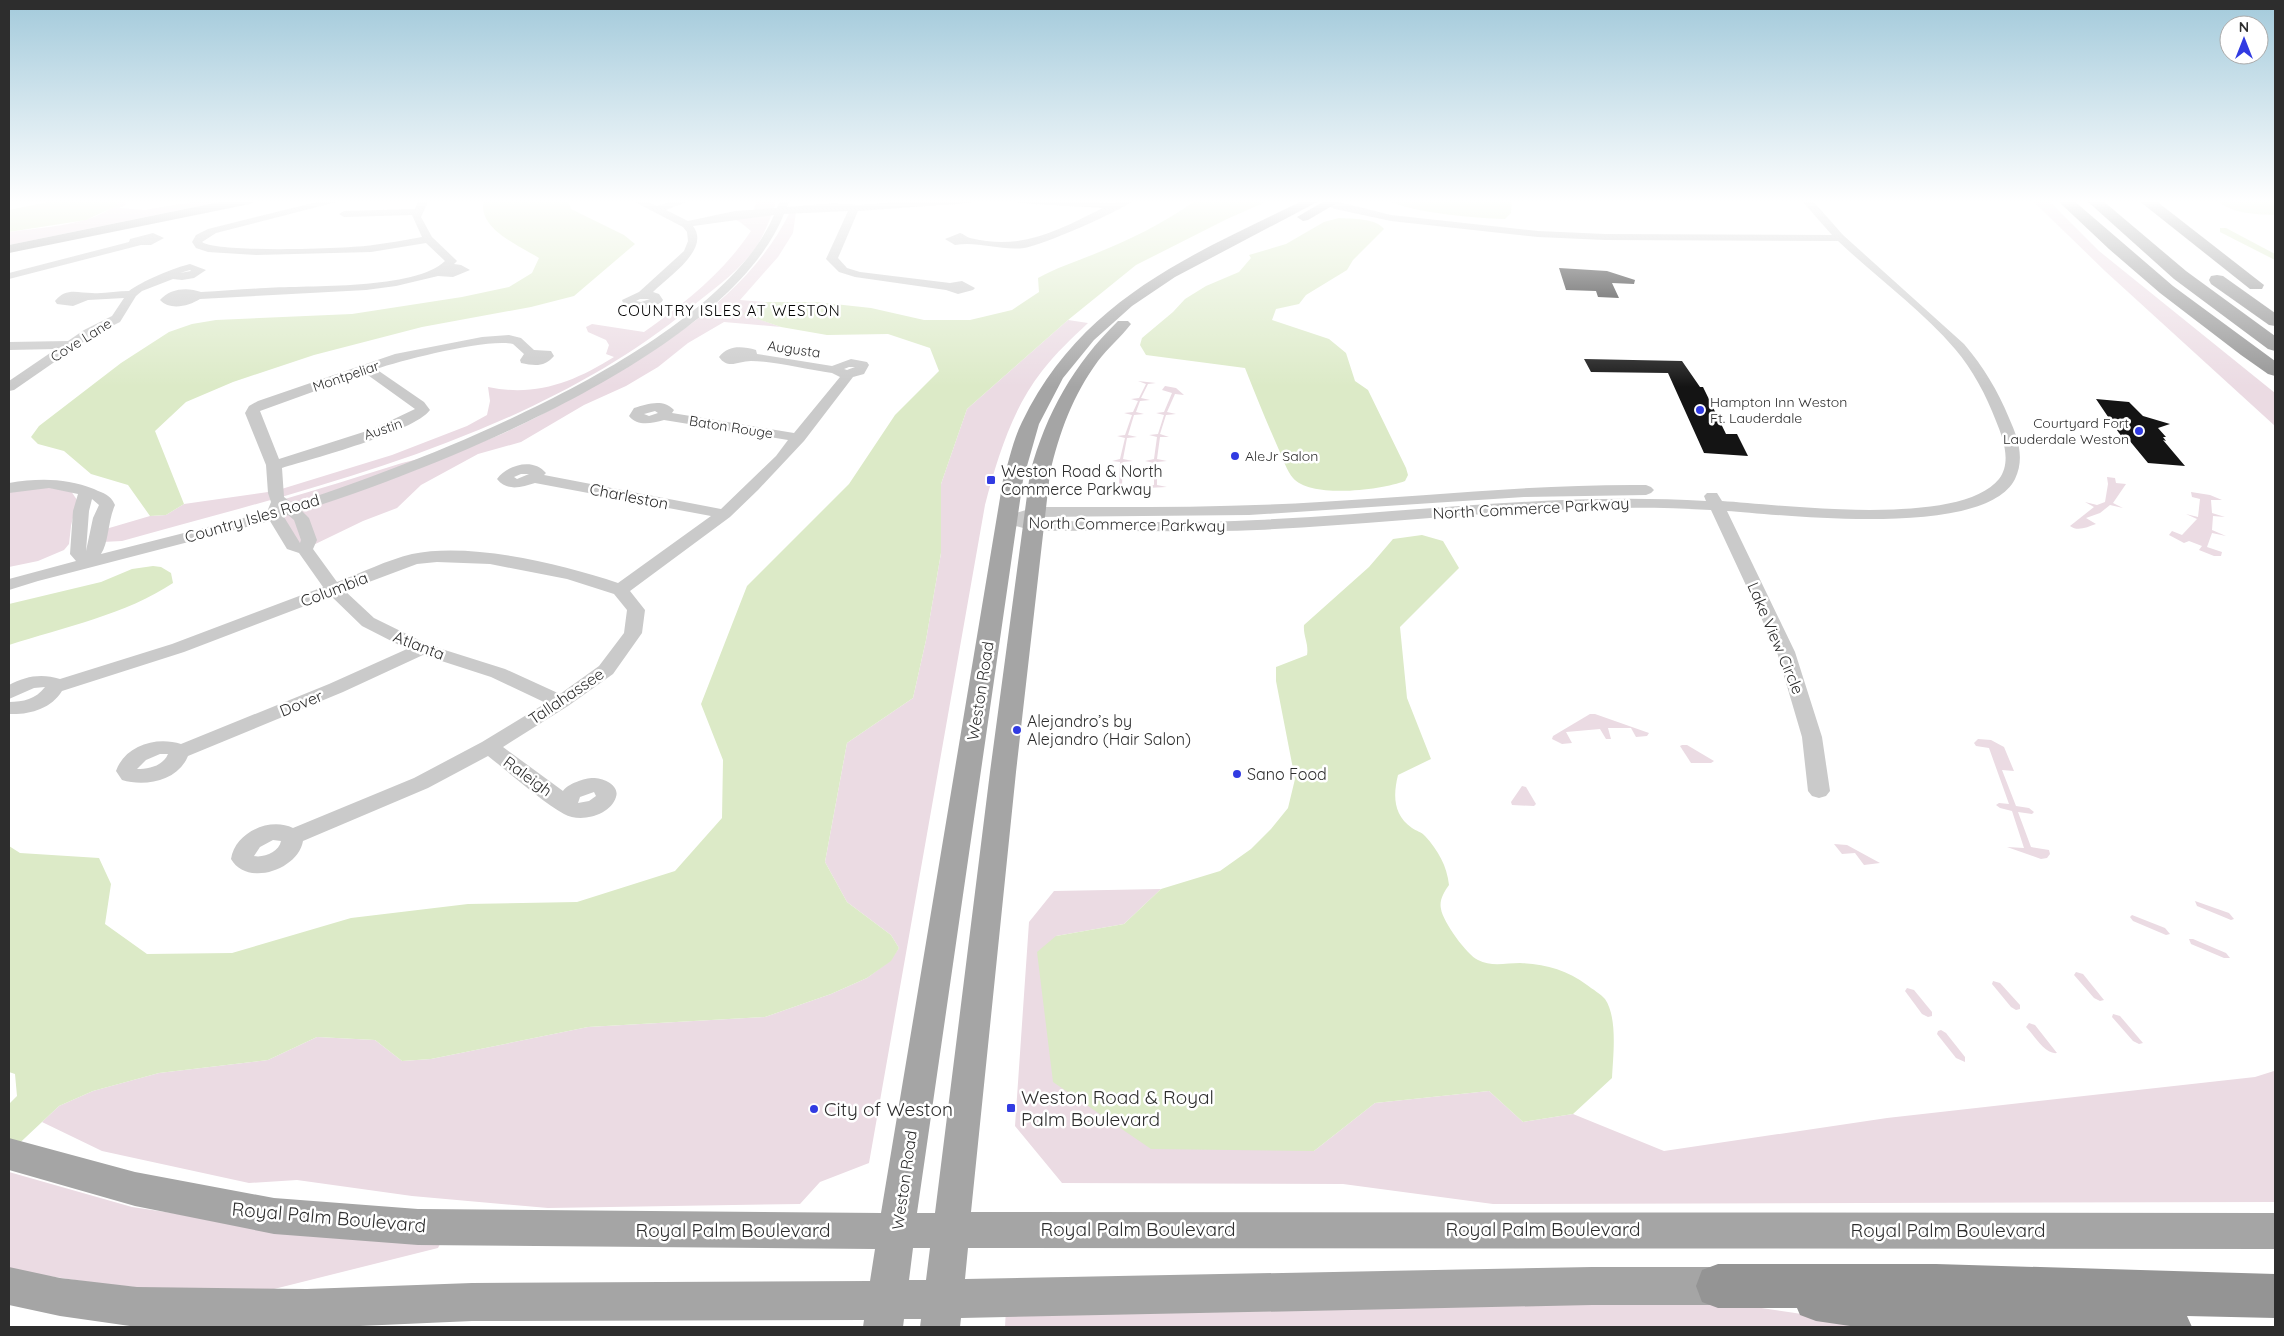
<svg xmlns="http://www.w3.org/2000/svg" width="2284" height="1336" viewBox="0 0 2284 1336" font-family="Quicksand,sans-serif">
<rect width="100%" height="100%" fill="#fff"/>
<g fill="#ebdbe3">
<path d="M118 200H126V205L119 208 145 210 202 200H228L9 245V232C36 228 103 225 118 200Z"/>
<path d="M757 200H777C770 219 763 240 750 255 733 276 711 291 690 308 531 438 316 487 122 541L102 542 99 531 150 516 166 515 184 504 275 491 392 455 467 426 487 415 490 401 488 387C536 397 574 382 614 357L606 354 609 345 606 340 588 332 586 327 592 324 644 332C685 303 723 273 751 231L740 222 728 216 756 211 754 209Z"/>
<polygon points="2032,200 2048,200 2099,251 2275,393 2275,426 2105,271"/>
<path d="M790 212H796L793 233 778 257 740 300 765 302 744 314 781 327 724 322 688 343 658 367 626 386 584 405 521 442 478 454 421 485 397 508 363 521 305 549 274 514 278 501C320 489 360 476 402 463 421 458 441 455 461 449 504 436 548 412 587 389 664 346 750 294 790 212Z"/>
<path d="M1068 320 1088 323C1072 338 1056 353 1042 371 1012 409 997 459 985 505L869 1163 820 1182 800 1204 548 1208 412 1196 297 1180 249 1183 102 1151 42 1122 59 1106 93 1091 159 1073 268 1060 317 1037 375 1040 402 1061 431 1059 588 1027 765 1017 831 994 867 978 890 961 899 948 891 935 847 902 825 862 847 743 913 698 926 640 941 553V484L967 409Z"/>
<polygon points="1138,381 1156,383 1148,384 1141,398 1150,400 1140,401 1136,412 1144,414 1134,415 1128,435 1137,437 1127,438 1123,459 1133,461 1123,462 1122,486 1132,488 1111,489 1112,486 1119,486 1120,462 1112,461 1120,459 1125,438 1117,436 1125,435 1132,415 1124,413 1133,412 1138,401 1131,399 1139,398 1146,384"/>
<polygon points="1165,386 1176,388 1184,395 1175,394 1167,412 1176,414 1166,415 1160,434 1169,437 1160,437 1157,459 1167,461 1157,462 1157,485 1167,487 1147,488 1145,486 1154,485 1154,463 1145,461 1154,459 1157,437 1149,435 1158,434 1164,415 1156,413 1164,412 1172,393 1162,390"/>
<path d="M2107 477 2115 478 2116 483 2126 484 2113 503 2123 508 2110 505 2100 513 2086 518 2096 524C2087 527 2078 532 2070 526L2094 507 2085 502 2097 505 2105 502 2108 484Z"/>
<polygon points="38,486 71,491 77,500 71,526 69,544 64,550 38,561 9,567 9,491"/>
<polygon points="2191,492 2210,495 2222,500 2211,500 2212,513 2225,517 2213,516 2212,530 2226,536 2212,533 2207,547 2222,552 2221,556 2214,556 2199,550 2202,546 2189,541 2184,543 2169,535 2172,531 2182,535 2197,519 2186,514 2198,517 2200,499 2192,497"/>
<polygon points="1590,714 1595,714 1649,733 1647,736 1636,737 1631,728 1608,728 1611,739 1606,739 1600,729 1566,732 1572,743 1562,744 1552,739 1553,736"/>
<polygon points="1978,739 1991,740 2004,747 2014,771 2002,770 2016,806 2029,808 2034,812 2032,814 2018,812 2031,847 2049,850 2050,854 2047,858 2041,859 2007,847 2024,848 2012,811 2000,808 1996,805 1999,803 2009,804 1989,748 1976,746 1974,743"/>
<polygon points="1682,745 1687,745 1714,761 1711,763 1691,763 1680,746"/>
<polygon points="1522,786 1526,787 1536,804 1534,806 1512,805 1511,802"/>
<polygon points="1834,844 1847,845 1880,863 1864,865 1855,853 1842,854"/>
<polygon points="1161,889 1124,924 1056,936 1314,1151 1375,1103 1489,1091 1523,1122 1573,1114 1664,1151 1887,1118 2255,1077 2274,1071 2275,1067 2275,1202 1493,1204 1343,1184 1062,1183 1015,1126 1029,922 1054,891"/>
<polygon points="2195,901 2229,913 2234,919 2231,920 2197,906"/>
<polygon points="2132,915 2165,928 2170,934 2166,935 2133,921 2130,917"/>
<polygon points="2189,939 2193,939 2226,953 2230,958 2224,958 2191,944"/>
<polygon points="2076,972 2083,974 2104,1000 2100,1001 2094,998 2074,975"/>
<polygon points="1993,981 2000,983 2020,1005 2020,1009 2016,1010 2011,1007 1992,984"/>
<polygon points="1907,988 1914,990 1932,1012 1932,1016 1928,1017 1922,1014 1905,991"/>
<polygon points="2113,1014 2120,1016 2143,1043 2139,1044 2133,1041 2112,1017"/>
<path d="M2029 1023 2035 1025 2057 1053C2045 1055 2034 1035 2026 1027Z"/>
<polygon points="1941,1030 1946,1033 1965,1057 1965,1062 1956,1058 1937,1034 1938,1031"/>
<polygon points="9,1172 132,1207 292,1231 442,1240 438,1248 242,1297 102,1284 14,1271 9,1269"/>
<polygon points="1721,1302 1891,1327 1005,1327 1006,1308"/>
</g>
<g fill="#dceac7">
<polygon points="57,200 118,200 116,206 86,220 9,232 9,210"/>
<path d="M484 200H568L571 209 624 235 635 244 574 296 531 307 422 327 314 355 233 382 186 402 155 431 184 504 166 515 150 516 128 485 91 474 64 451 38 444 31 437 39 426 121 363 169 332 192 324 216 320 352 314 462 297 509 287 532 273 539 258C520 246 476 228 484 200Z"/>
<path d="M1196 200H1270L1227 219 1136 265 1068 320 967 409 941 484V553L926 640 913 698 847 743 825 862 847 902 891 935 899 948 891 961 867 978 831 994 765 1017 588 1027 431 1059 402 1061 375 1040 317 1037 268 1060 159 1073 93 1091 59 1106 9 1153V1104L17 1096 15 1074 9 1072V846L20 853 99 858 111 884 105 924 147 954 232 953 351 918 468 904 577 902 675 871 722 818 723 760 701 704 747 586 849 484 895 415 939 371 930 348 888 334 827 335 781 327 743 314 765 302H816L871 308 924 320H970L1012 310 1039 292 1038 278C1058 267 1072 263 1092 255 1127 241 1165 223 1196 200Z"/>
<path d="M1386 200H1512L1511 213 1505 219C1474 218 1413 213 1386 200Z"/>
<path d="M2216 200H2275V215C2255 214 2232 214 2216 200Z"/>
<path d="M1339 218C1352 219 1376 218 1384 229L1353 260 1347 270 1306 295 1299 304 1276 309 1272 320 1329 339 1346 353 1355 381 1368 390 1406 468 1408 475 1405 481C1382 490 1311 499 1293 478 1287 471 1283 459 1279 450 1267 423 1256 396 1245 368L1146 355 1140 345 1142 338 1173 312 1185 299 1206 286 1239 272 1251 258 1249 255 1286 244 1324 222Z"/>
<path d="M1422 535 1443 541 1459 568 1400 627 1407 698 1431 759 1398 775C1393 795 1393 815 1412 828 1416 831 1422 832 1425 836 1438 850 1447 866 1449 885 1444 892 1439 900 1441 909 1443 922 1467 955 1478 960 1491 967 1506 963 1520 963 1545 964 1567 970 1587 985 1592 989 1601 994 1605 999 1618 1018 1613 1056 1612 1078L1573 1114 1523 1122 1489 1091 1375 1103 1314 1151 1151 1149 1053 1082 1037 952 1056 936 1124 924 1161 889 1220 871 1251 849 1271 829 1288 808 1295 779 1276 681V667L1307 655C1309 644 1303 636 1304 625L1369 567 1393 539Z"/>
<path d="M153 566 161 567 171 573 173 583C127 614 62 628 9 645V604L101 582 132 569Z"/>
</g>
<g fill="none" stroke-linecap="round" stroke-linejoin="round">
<polygon fill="#dceac7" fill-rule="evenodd" points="2220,228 2226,228 2275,254 2275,260 2220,232"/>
</g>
<g fill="#141414">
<polygon points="1559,268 1607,271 1635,280 1634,284 1612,283 1619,298 1598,297 1596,291 1566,290"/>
<polygon points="1584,359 1682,361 1700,387 1703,387 1726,434 1737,434 1748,456 1704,453 1668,373 1591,372"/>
<polygon points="2096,399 2129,402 2143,416 2170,424 2158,428 2166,437 2163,437 2166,441 2163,440 2185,466 2148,463 2129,440 2125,440 2119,433"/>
</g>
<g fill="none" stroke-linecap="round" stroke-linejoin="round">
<g fill="#cacaca" fill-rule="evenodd">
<path d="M325 200H344L216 233 202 242C216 253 349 249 373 245 389 243 405 240 422 237L412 215 344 217 339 214 344 211 415 209 419 200H429L421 217 432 237 455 259 457 261 454 264 461 265 470 270 453 277 438 276 396 286 366 290 200 299C189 306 170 311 160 300 170 288 188 287 201 292 223 291 245 289 266 288 308 285 416 290 445 261L426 243 371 252 256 255 208 252 196 248 192 242 196 235 208 229Z"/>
<path d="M631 200H644L657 206 675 200H691L666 210 688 221 735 211 777 208 780 200H790L787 207 835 203 858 205 921 200H975L970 203 858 211 838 258 847 268 860 272 950 283 962 281 975 288 973 290 958 294 946 290 855 277 839 272 826 259 848 211 784 214C728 354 439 467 302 511L309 518 317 540 313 549 337 582C361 573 387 560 412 554 472 542 561 564 618 583L711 516 535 483C522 487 507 492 497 479 507 465 533 457 546 473L544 475 721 509 776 456 788 440 664 420C652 423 638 427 629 416L634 408C647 404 663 398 674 410L672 413 794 433 840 377 832 373C808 370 773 361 751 361 738 361 728 370 719 357 728 345 742 346 756 350L757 354 832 366 851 359 867 362 869 365 864 374 853 377 804 441 758 490 730 517 630 591 645 610 642 633 613 674 568 706 503 747 563 791C567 784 585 778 593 778 603 778 620 785 616 797 610 816 580 823 564 814 540 800 511 774 488 756L428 788 303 841C298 870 247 887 231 859 235 832 270 817 293 828L414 778 482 742 546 703 491 677 423 655 343 692 188 756C178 781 145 787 122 780L116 771C125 745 157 736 181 744L329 684 407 649 362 626 331 596 184 652 62 691C51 709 29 715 9 714V702C23 702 36 699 45 687L34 688 9 699V685C25 676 42 673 60 679L172 644 323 587 299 553 287 549 270 521 38 581 9 590V579L76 561 70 554 73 511 78 494 49 488 9 493V483C39 478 66 478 94 489 104 494 110 494 115 505 108 520 109 542 101 554L267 512 271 502 268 493 266 465 245 413 249 406 258 401 395 354 482 337 509 335 521 338 534 350 551 351 554 356C545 367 535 366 521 363L520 360 524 354 513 344C487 338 403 360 376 369L424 402 430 410C414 432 311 459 282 468L284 497 293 504C425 461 717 349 774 215L693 226C711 249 668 277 653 292L659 294 663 300 661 303 642 310 624 306 622 300 639 292 684 251 688 241 687 232 683 227ZM640 299H650L641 302 636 301ZM849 367H855L847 370 844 369ZM365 373 415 409 373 429 279 459 260 411ZM655 411 658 413 649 416 644 414ZM521 474H529L517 479 514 477ZM92 499 99 505 93 518 86 551 89 511ZM288 515 294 520 301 540 300 543 284 517ZM437 562 490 564 567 579 614 594 627 610 624 633 599 666 560 694 505 669 429 645 374 618 345 591 417 564ZM160 754H168C163 766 149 769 137 769L146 760ZM594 792 596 796 589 801 578 803 580 797ZM273 840 281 841C279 852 264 858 254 856L260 847Z"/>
<path d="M1013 200 1115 203 1120 200H1134C1121 211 1041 246 1024 248 1001 251 978 241 955 245L945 239 960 233C964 234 966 237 970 238 1023 251 1058 230 1103 208L1018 203Z"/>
<path d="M1316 200H1331L1391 215 1538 231 1605 234 1832 235 1801 200H1812L1843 235 1964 344C1983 366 1998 391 2009 418 2018 438 2025 458 2015 479 1985 539 1784 515 1727 511L1795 652 1822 737 1830 791 1826 796 1819 798 1812 796 1808 791 1802 737 1777 652 1711 510C1559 501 1409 523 1257 530 1183 533 1108 530 1034 531L1001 522 999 519 1001 516H1014L1016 513 1036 507C1131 507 1226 508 1320 502 1429 496 1537 484 1646 485L1651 487 1654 490 1651 493 1646 495 1524 497 1249 515 1037 517 1027 519 1034 521C1108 521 1183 524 1257 520 1407 513 1556 492 1706 501L1704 496 1707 493H1717L1722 501C1782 505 1960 528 1999 479 2012 462 2003 438 1996 421 1986 395 1973 370 1955 349 1921 309 1876 277 1838 241L1605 240 1538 237 1391 221 1335 209Z"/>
<polygon points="153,233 164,238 151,245 141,245 9,279 9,273 129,242 130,239"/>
<path d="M190 264 206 270 194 278 182 280 173 279 142 291 136 296 120 322 92 336 14 390 9 391V381L56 349 9 350V342L68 341 84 330 112 316 124 298 88 300 73 306 57 304 55 301C66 287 78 293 92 293 104 294 117 291 129 291 140 282 176 267 190 264ZM191 271 180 273 190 270Z"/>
</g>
<g fill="#a5a5a5" fill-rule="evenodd">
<polygon points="229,200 256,200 250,204 9,253 9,245"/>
<path d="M1304 200H1321L1175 277 1132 306 1094 340 1063 378 1039 424 1023 480 917 1213H935L990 772 1030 473C1046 413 1074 364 1118 321H1128L1131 324C1121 337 1108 348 1098 361 1073 395 1059 433 1050 473L1016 772 971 1212 2275 1213V1249L968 1248 965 1279 1592 1267H1718L1732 1272 1737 1286 1732 1300 1718 1305H1592L961 1318 960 1327H920L921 1319H904L903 1327H863L864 1320 472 1321 337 1327H137L60 1316 9 1305V1267L60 1278 137 1287 307 1289 472 1283 870 1281 875 1249 418 1245 274 1234 135 1206 9 1170V1138L135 1172 274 1198 418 1209 881 1213 1003 480C1009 461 1013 440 1022 422 1081 300 1189 256 1304 200ZM913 1248H930L926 1280H909Z"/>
<polygon points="1326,200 1342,200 1308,220 1303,221 1297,217"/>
</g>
<g fill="#949494" fill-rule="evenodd">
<polygon points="2057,200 2073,200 2173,286 2275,361 2275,376 2268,374 2241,355 2160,293 2109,249"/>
<polygon points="2086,200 2102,200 2186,271 2275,336 2275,351 2268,349 2174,279"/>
<polygon points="2138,200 2155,200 2264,285 2262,289 2250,289"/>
<polygon points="2217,275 2223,276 2275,313 2275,326 2269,325 2211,284 2209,280 2211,276"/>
<polygon points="1718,1264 1936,1264 2275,1274 2275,1318 2187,1316 2192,1327 1857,1327 1816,1321 1800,1315 1797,1308 1718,1308 1702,1302 1696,1286 1702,1270"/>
</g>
</g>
<linearGradient id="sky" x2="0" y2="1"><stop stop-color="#a3cadb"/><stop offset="0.52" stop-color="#fff"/><stop offset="1" stop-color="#fff" stop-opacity="0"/></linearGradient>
<rect width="2284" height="387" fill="url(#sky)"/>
<g fill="#313be2" stroke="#fff" stroke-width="2">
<circle cx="1700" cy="410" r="5"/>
<circle cx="2139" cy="431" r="5"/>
<circle cx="1235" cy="456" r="5"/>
<rect x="986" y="475" width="10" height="10" rx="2.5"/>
<circle cx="1017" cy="730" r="5"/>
<circle cx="1237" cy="774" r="5"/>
<rect x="1006" y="1103" width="10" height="10" rx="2.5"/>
<circle cx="814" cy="1109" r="5"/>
</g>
<g text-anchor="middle" stroke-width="5" stroke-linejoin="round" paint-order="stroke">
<g font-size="14" fill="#2d2d2d" stroke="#fff">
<text transform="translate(81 340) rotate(-32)" y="5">Cove Lane</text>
<text transform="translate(794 349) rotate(8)" y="5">Augusta</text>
<text transform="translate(346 376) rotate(-19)" y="5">Montpeliar</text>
<text transform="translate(731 427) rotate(9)" y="5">Baton Rouge</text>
<text transform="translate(383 429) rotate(-19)" y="5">Austin</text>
</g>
<g font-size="14" fill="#2d2d2d" stroke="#fff" text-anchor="start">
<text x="1710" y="407">Hampton Inn Weston<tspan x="1710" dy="16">Ft. Lauderdale</tspan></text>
<text x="2129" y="428" text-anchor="end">Courtyard Fort<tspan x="2129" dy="16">Lauderdale Weston</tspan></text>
<text x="1245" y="461">AleJr Salon</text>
</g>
<g font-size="15" letter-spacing="1" fill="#000" stroke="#fff">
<text x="729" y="316">COUNTRY ISLES AT WESTON</text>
</g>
<g font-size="16" fill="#2d2d2d" stroke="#fff" text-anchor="start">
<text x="1001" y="477">Weston Road &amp; North<tspan x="1001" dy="18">Commerce Parkway</tspan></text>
<text x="1027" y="727">Alejandro’s by<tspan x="1027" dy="18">Alejandro (Hair Salon)</tspan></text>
<text x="1247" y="780">Sano Food</text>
</g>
<g font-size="16" fill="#2d2d2d" stroke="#fff">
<text transform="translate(629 496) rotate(11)" y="6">Charleston</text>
<text transform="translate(1531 508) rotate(-3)" y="6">North Commerce Parkway</text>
<text transform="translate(252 518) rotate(-16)" y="6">Country Isles Road</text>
<text transform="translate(1127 524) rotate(1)" y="6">North Commerce Parkway</text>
<text transform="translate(334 589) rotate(-21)" y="6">Columbia</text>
<text transform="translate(1776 638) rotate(67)" y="6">Lake View Circle</text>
<text transform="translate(419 645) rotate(21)" y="6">Atlanta</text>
<text transform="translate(980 691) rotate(-81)" y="6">Weston Road</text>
<text transform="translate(566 696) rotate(-34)" y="6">Tallahassee</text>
<text transform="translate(301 703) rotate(-22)" y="6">Dover</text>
<text transform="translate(528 776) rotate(36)" y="6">Raleigh</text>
<text transform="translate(904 1180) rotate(-82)" y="6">Weston Road</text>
</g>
<g font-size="19" fill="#2d2d2d" stroke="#fff" text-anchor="start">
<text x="1021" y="1104">Weston Road &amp; Royal<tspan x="1021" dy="22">Palm Boulevard</tspan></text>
<text x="824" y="1116">City of Weston</text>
</g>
<g font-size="19" fill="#2d2d2d" stroke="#fff">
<text transform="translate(329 1217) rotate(5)" y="7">Royal Palm Boulevard</text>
<text x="1138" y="1236">Royal Palm Boulevard</text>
<text x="1543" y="1236">Royal Palm Boulevard</text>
<text x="733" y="1237">Royal Palm Boulevard</text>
<text x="1948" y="1237">Royal Palm Boulevard</text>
</g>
</g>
<rect width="2284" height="1336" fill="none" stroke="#2d2d2d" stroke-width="20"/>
<g transform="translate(2244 40)"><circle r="24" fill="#ffffff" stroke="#ababab"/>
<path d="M0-4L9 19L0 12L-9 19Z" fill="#313be2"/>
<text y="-8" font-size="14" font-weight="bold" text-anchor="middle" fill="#2d2d2d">N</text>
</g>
</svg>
